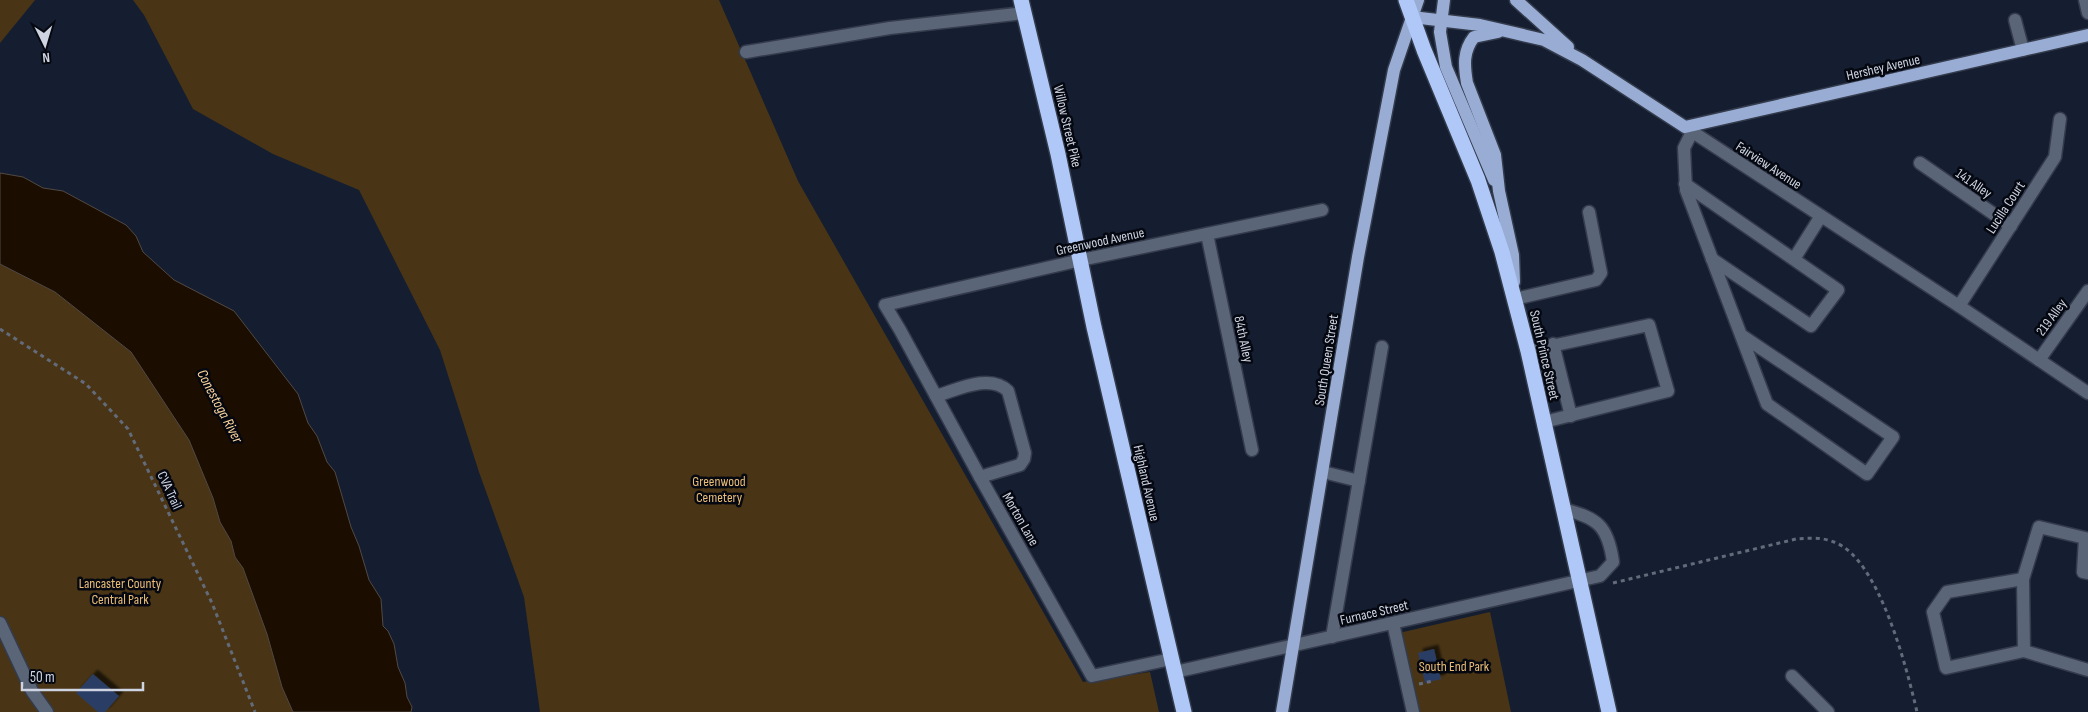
<svg xmlns="http://www.w3.org/2000/svg" width="2088" height="712" viewBox="0 0 2088 712" font-family="'Sofia Sans Condensed',sans-serif">
<defs>
<filter id="shadow"><feDropShadow dx="4.5" dy="-4.5" stdDeviation="1" flood-color="#0009"/></filter>
</defs>
<rect width="100%" height="100%" fill="#151e30"/>
<g fill="#493515">
<polygon points="0,0 35,0 0,43"/>
<polygon points="133,0 719,0 798,181 1083,682 1150,672 1159,712 540,712 524,597 479,472 440,350 359,190 273,154 193,109 144,15"/>
<polygon points="0,264 55,292 131,352 189,440 213,498 220,522 231,541 235,557 243,568 267,634 282,687 293,712 0,712"/>
<polygon points="1490,612 1511,712 1417,712 1399,633"/>
</g>
<polygon fill="#1b0d00" stroke="#514944" points="0,173 23,177 43,188 63,191 126,225 136,236 143,252 174,280 234,311 298,394 308,423 317,436 327,462 335,472 351,527 359,546 369,580 381,599 383,626 388,631 394,644 398,667 405,683 407,697 412,707 411,712 293,712 282,687 267,634 243,568 235,557 231,541 220,522 213,498 189,440 131,352 55,292 0,264"/>
<g fill="#2b3e65" filter="url(#shadow)">
<polygon points="1434,649 1441,679 1425,683 1418,653"/>
<polygon points="93,674 119,696 105,712 98,712 76,693"/>
</g>
<g fill="none" stroke-linecap="round" stroke-linejoin="round">
<defs>
<g id="minor">
<polyline points="2085,0 2088,13"/>
<polyline points="2015,20 2023,50"/>
<polyline points="746,52 890,28 1024,13"/>
<polyline points="1685,127 1959,306 2088,393"/>
<polyline points="1692,132 1684,148 1686,190 1767,404 1867,474 1893,437 1741,335"/>
<polyline points="1920,163 2011,226"/>
<polyline points="1685,184 1838,290 1811,326 1712,259"/>
<polyline points="1207,234 1252,450"/>
<polyline points="1794,259 1821,216"/>
<polyline points="1515,299 1596,280 1601,273 1589,212"/>
<polyline points="1959,306 2055,157 2060,119"/>
<polyline points="1553,344 1571,416"/>
<polyline points="1528,351 1649,325 1668,391 1544,422"/>
<polyline points="2039,360 2088,291"/>
<path d="M936 396C957 390 990 373 1008 391L1025 453 1024 459 1020 465 980 477"/>
<polyline points="1323,472 1359,481"/>
<polyline points="2023,579 1947,592 1933,612 1946,668 2024,651 2088,670"/>
<polyline points="0,623 32,691 47,712"/>
<polyline points="1393,623 1413,712"/>
<polyline points="1332,637 1382,347"/>
<polyline points="2024,651 2023,579 2039,527 2085,538 2083,572 2088,573"/>
<polyline points="1171,659 1092,676 980,477 900,330 885,305 1081,260 1322,210"/>
<path d="M1175 672 1600 576 1613 562C1608 526 1598 518 1563 509"/>
<polyline points="1792,676 1828,712"/>
</g>
<g id="major">
<polyline points="1444,0 1440,32 1446,67 1494,180"/>
<polyline points="1516,0 1568,47"/>
<polyline points="1412,17 1480,25 1544,40 1582,60 1685,127 2088,35"/>
<path d="M1498 32 1474 37C1463 51 1464 65 1467 83L1495 155 1499 191 1513 255 1514 282"/>
<polyline points="1282,712 1358,257 1394,70 1418,0"/>
</g>
<g id="highway">
<polyline points="1021,0 1058,154 1094,327 1184,712"/>
<polyline points="1406,0 1424,50 1478,180 1502,252 1528,351 1609,712"/>
</g>
</defs>
<use href="#minor" stroke="#333b4c" stroke-width="15"/>
<use href="#major" stroke="#333b4c" stroke-width="15"/>
<use href="#highway" stroke="#333b4c" stroke-width="18"/>
<g stroke="#636b7b" stroke-width="3" stroke-dasharray="4 4" stroke-linecap="butt">
<polyline points="0,329 86,384 128,429 212,603 255,712"/>
<path d="M1613 583 1796 539C1808 538 1822 537 1834 542 1879 558 1907 669 1917 712"/>
<polyline points="1419,684 1433,681"/>
</g>
<use href="#minor" stroke="#5b6578" stroke-width="12"/>
<use href="#major" stroke="#98acd4" stroke-width="12"/>
<use href="#highway" stroke="#b0c8f8" stroke-width="15"/>
</g>
<g text-anchor="middle" stroke-width="5" stroke-linejoin="round" paint-order="stroke">
<g font-size="14" fill="#ced4e1" stroke="#050810">
<text transform="translate(1883 67) rotate(-13)" y="5">Hershey Avenue</text>
<text transform="translate(1068 126) rotate(77)" y="5">Willow Street Pike</text>
<text transform="translate(1769 165) rotate(33)" y="5">Fairview Avenue</text>
<text transform="translate(1974 183) rotate(35)" y="5">141 Alley</text>
<text transform="translate(2005 207) rotate(-57)" y="5">Lucilla Court</text>
<text transform="translate(1100 241) rotate(-12)" y="5">Greenwood Avenue</text>
<text transform="translate(2051 317) rotate(-54)" y="5">219 Alley</text>
<text transform="translate(1244 339) rotate(78)" y="5">84th Alley</text>
<text transform="translate(1545 355) rotate(77)" y="5">South Prince Street</text>
<text transform="translate(1326 360) rotate(-81)" y="5">South Queen Street</text>
<text transform="translate(1147 483) rotate(77)" y="5">Highland Avenue</text>
<text transform="translate(170 490) rotate(65)" y="5">CVA Trail</text>
<text transform="translate(1021 519) rotate(60)" y="5">Morton Lane</text>
<text transform="translate(1374 612) rotate(-13)" y="5">Furnace Street</text>
</g>
<g font-size="14" fill="#ebbe77" stroke="#050810">
<text x="719" y="486">Greenwood<tspan x="719" dy="16">Cemetery</tspan></text>
<text x="120" y="588">Lancaster County<tspan x="120" dy="16">Central Park</tspan></text>
<text x="1454" y="671">South End Park</text>
</g>
<g font-size="15" font-style="italic" fill="#fbd69e" stroke="#050810">
<text transform="translate(220 406) rotate(62)" y="5">Conestoga River</text>
</g>
</g>
<g transform="translate(45 45) rotate(175)" stroke="#050810" stroke-width="4" paint-order="stroke">
<path d="M0-4L9 19L0 12L-9 19Z" fill="#ced4e1"/>
<text y="-8" font-size="14" font-weight="bold" text-anchor="middle" fill="#ced4e1">N</text>
</g>
<path d="M22 682v8h121v-8" fill="none" stroke="#ced4e1" stroke-width="2.5"/>
<text x="30" y="682" font-size="15" fill="#ced4e1" stroke="#050810" stroke-width="4" paint-order="stroke">50 m</text>
</svg>
